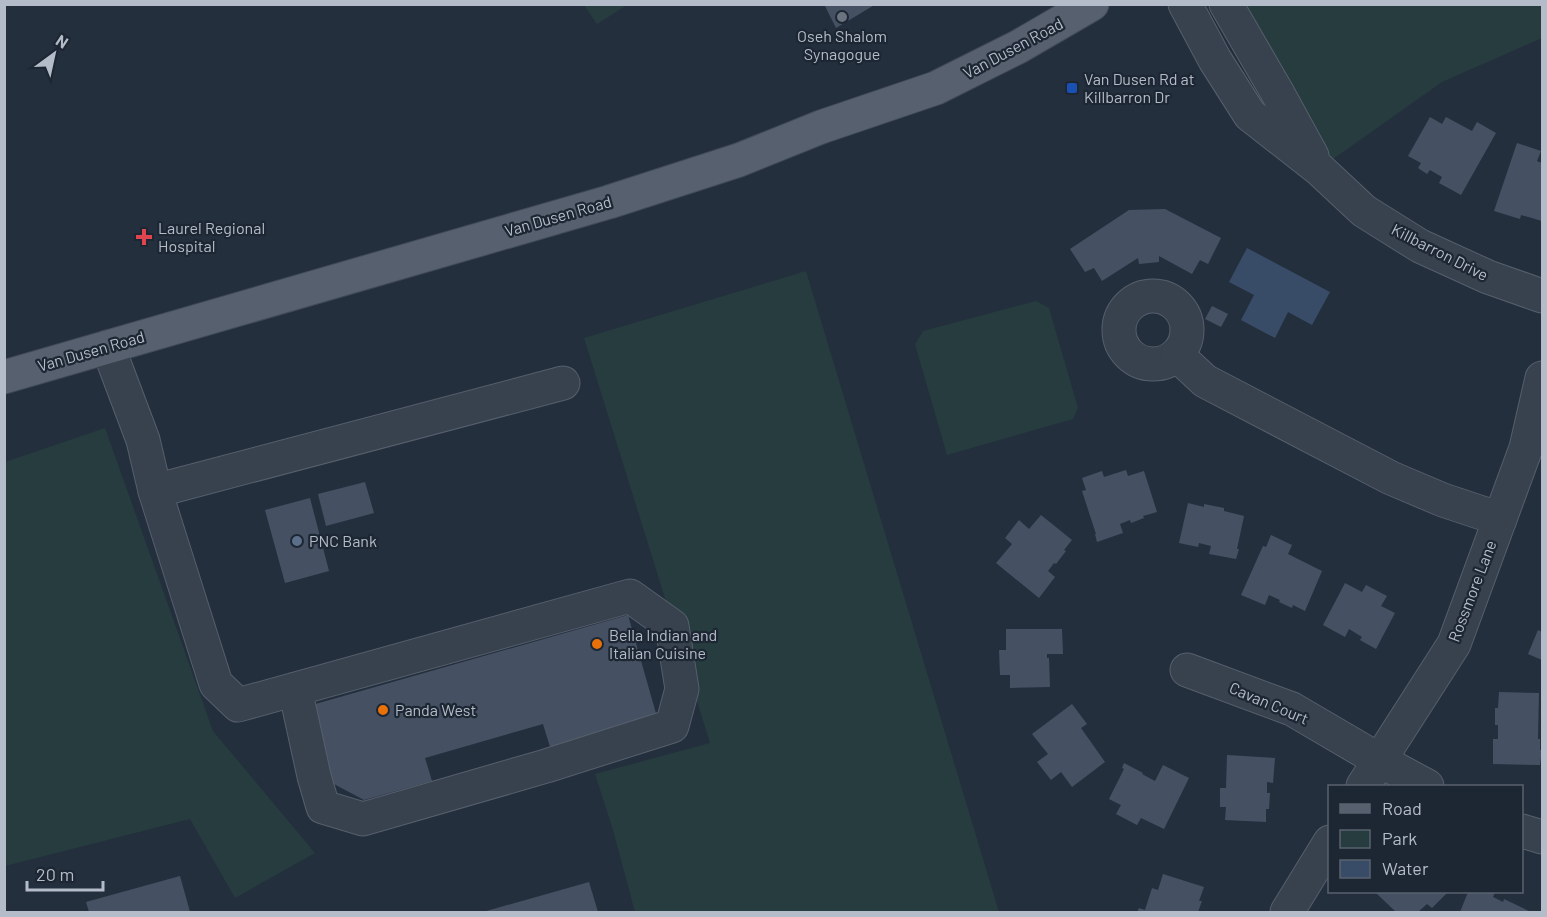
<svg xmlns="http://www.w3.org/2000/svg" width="1547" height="917" viewBox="0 0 1547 917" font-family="Barlow,sans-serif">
<rect width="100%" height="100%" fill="#242f3e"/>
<g fill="#263c3f">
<polygon points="584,5 627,5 597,24"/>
<polygon points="1231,5 1542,5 1542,38 1442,82 1319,169"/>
<polygon points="806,271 999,912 635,912 613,830 595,774 710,743 584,338"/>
<polygon points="1036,301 1049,308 1078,408 1073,419 947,455 915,344 923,331"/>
<polygon points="105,428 213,731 315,853 235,898 190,819 5,866 5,462"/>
</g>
<polygon fill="#394c67" points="1247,248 1330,292 1312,325 1288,312 1275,338 1241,320 1254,295 1229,282"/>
<g fill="#455162">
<polygon points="824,4 876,4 836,28"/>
<polygon points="1430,117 1442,124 1446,117 1472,131 1477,122 1496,133 1461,195 1439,183 1442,177 1430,170 1427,174 1418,168 1421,163 1408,156"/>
<polygon points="1517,143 1541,151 1537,161 1542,163 1542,221 1521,215 1520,219 1494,211"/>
<polygon points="1165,209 1221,238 1208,264 1200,260 1192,274 1159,256 1159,262 1139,264 1138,258 1102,281 1094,268 1085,272 1070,249 1129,210"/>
<polygon points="1212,306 1228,314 1221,327 1205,319"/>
<polygon points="1126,470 1128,476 1144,471 1157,512 1143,516 1144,518 1131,523 1130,520 1120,524 1123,533 1097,542 1095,534 1096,534 1082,491 1086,490 1082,478 1102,471 1104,477"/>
<polygon points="365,482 374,513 326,526 318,494"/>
<polygon points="310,498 329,571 285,583 265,510"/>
<polygon points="1188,503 1204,507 1204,504 1224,508 1224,511 1244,516 1237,549 1239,549 1236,559 1209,554 1211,546 1199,543 1198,547 1179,543"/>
<polygon points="1041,515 1072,540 1064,550 1066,551 1056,564 1054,563 1048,571 1055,577 1039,598 996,563 1012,544 1005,538 1019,520 1029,529"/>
<polygon points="1271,535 1292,545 1288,554 1322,571 1305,611 1293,605 1292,608 1279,602 1280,600 1269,595 1265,605 1241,595 1263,546 1266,547"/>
<polygon points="1345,583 1362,592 1366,585 1387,596 1381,606 1395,613 1376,649 1360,640 1362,637 1349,629 1345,637 1323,625"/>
<polygon points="628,615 657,717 550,747 543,724 425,758 432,781 364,800 334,784 312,705"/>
<polygon points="1006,629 1062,629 1063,654 1047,654 1047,658 1049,658 1050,687 1010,688 1010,675 1000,675 999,650 1006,650"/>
<polygon points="1538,630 1542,632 1542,660 1528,654"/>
<polygon points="1499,692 1539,693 1538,739 1540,739 1540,750 1542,750 1540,765 1493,764 1493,739 1498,739 1498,725 1495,725 1495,708 1498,708"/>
<polygon points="1072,704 1087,724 1081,728 1105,762 1072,787 1061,772 1051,780 1037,762 1048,754 1032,734"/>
<polygon points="1227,755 1275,758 1273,783 1267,782 1267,793 1270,793 1269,809 1266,809 1266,822 1225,820 1226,807 1220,807 1220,788 1226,788"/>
<polygon points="1124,763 1143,773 1142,774 1155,781 1163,765 1189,778 1164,829 1141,818 1137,825 1116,814 1121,805 1109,799 1124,769 1122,768"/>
<polygon points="1163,874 1204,887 1199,901 1202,901 1198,912 1137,912 1139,908 1145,910 1152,888 1158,890"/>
<polygon points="180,876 190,912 89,912 86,902"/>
<polygon points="589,882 598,912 483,912"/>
<polygon points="1375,892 1448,892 1432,908 1427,904 1418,912 1396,912"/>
<polygon points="1468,892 1495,892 1493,897 1503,902 1504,899 1531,912 1460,912"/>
</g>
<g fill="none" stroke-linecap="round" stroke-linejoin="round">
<defs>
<g id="minor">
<polyline points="1185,4 1215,60 1250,115 1319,169 1364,211 1420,246 1488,277 1542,296"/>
<polyline points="1226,4 1277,92 1312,156"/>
<circle cx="1153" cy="330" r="34"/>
<polyline points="108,347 143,440 155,491 216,684 238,705 630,596 672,626 682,689 672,726 546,766 363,819 323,807 314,776 295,689"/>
<polyline points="1177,355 1205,381 1391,478 1443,500 1500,519"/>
<polyline points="155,491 563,383"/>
<polyline points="1187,670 1292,709 1379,760 1427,786"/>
<polyline points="1363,786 1454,644 1526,448 1542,378"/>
<polyline points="1522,831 1542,837"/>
<polyline points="1287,912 1330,842"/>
</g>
<polyline id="major" points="4,377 609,202 739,160 821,127 936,88 1018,47 1092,4"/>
</defs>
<use href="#minor" stroke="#565f6c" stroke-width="35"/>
<use href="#major" stroke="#414a57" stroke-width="35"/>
<use href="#minor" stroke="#38414e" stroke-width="33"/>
<use href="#major" stroke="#56606e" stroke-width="33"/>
</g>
<circle fill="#6b7280" stroke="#1d2633" stroke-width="2" cx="842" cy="17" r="6"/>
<rect fill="#1a4fb4" stroke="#1d2633" stroke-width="2" x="1066" y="82" width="12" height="12" rx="3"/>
<path fill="#e0444e" stroke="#1d2633" stroke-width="2" d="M141 228h6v6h6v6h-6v6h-6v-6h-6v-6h6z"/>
<circle fill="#5c6f8a" stroke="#1d2633" stroke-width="2" cx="297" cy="541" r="6"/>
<g fill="#e8710a" stroke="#1d2633" stroke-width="2">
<circle cx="597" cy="644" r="6"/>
<circle cx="383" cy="710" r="6"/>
</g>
<g text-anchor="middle" stroke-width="4.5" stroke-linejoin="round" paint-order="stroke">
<g font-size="16" fill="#b4bcc9" stroke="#1d2633" text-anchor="start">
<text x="842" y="42" text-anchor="middle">Oseh Shalom<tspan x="842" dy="18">Synagogue</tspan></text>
<text x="1084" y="85">Van Dusen Rd at<tspan x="1084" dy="18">Killbarron Dr</tspan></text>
<text x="158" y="234">Laurel Regional<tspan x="158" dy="18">Hospital</tspan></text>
<text x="309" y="547">PNC Bank</text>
<text x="609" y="641">Bella Indian and<tspan x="609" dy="18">Italian Cuisine</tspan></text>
<text x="395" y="716">Panda West</text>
</g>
<g font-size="16" fill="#b4bcc9" stroke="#1d2633">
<text transform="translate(1013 48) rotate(-28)" y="6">Van Dusen Road</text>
<text transform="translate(558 216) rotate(-16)" y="6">Van Dusen Road</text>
<text transform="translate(1440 252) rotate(27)" y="6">Killbarron Drive</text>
<text transform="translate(91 351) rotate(-16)" y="6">Van Dusen Road</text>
<text transform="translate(1472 591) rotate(-69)" y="6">Rossmore Lane</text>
<text transform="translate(1269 703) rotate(23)" y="6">Cavan Court</text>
</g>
</g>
<rect width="1547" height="917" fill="none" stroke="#b4bcc9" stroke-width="12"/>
<rect x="1328" y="785" width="195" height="108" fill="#1d2633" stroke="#59626f" stroke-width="1.5"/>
<rect x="1340" y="804" width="30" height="9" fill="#56606e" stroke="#59626f" stroke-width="1.5"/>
<text x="1382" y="815" font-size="18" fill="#b4bcc9">Road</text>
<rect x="1340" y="830" width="30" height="18" fill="#263c3f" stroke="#59626f" stroke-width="1.5"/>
<text x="1382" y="845" font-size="18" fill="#b4bcc9">Park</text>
<rect x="1340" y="860" width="30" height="18" fill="#394c67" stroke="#59626f" stroke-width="1.5"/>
<text x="1382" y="875" font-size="18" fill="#b4bcc9">Water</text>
<g transform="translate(54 54) rotate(33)" stroke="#1d2633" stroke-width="4.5" paint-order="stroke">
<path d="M0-4.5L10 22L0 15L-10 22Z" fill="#b4bcc9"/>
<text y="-9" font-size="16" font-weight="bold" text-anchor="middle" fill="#b4bcc9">N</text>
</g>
<path d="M27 881v9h76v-9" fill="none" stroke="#b4bcc9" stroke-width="3"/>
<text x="36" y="881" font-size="18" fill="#b4bcc9" stroke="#1d2633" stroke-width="4.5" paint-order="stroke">20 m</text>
</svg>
